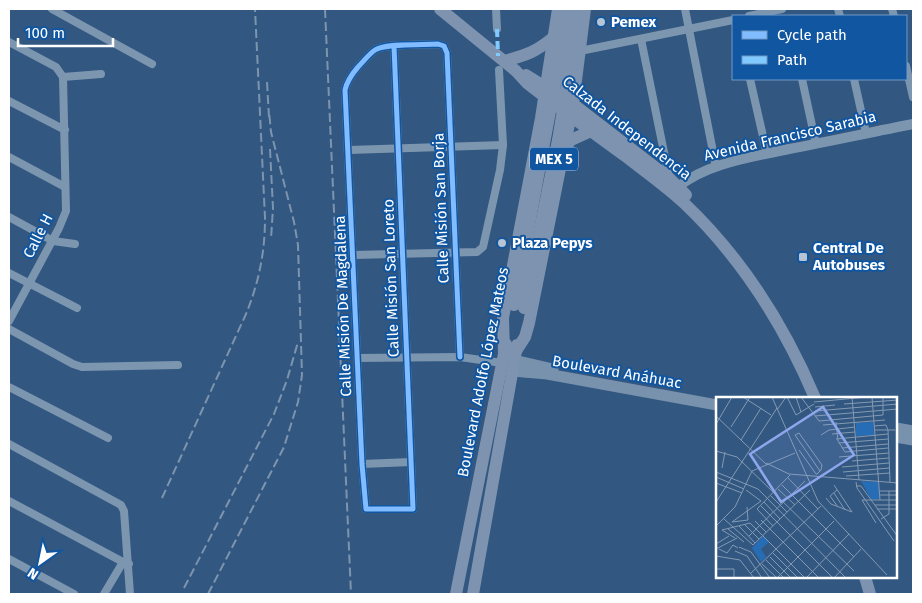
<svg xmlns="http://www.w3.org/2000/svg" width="922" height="603" viewBox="0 0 922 603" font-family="'Fira Sans',sans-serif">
<rect width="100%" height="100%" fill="#325780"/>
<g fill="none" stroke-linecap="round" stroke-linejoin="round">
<g stroke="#7d96b0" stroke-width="8">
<polyline points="52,9 152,64"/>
<polyline points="496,9 497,29"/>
<polyline points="685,9 716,167"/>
<polyline points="838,9 840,16"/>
<polyline points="892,9 894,16"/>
<polyline points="749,16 782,9"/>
<polyline points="641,39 669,177"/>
<polyline points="9,42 56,67 63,77 66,211 59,228 9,321"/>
<path d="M394 46 413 509H366L362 464 345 90C347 81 352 74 358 67 364 61 369 54 375 50 385 43 425 45 438 44L444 46 447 53 460 357"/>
<polyline points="580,51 733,20"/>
<polyline points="906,66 913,97"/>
<polyline points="63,77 101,74"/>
<polyline points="750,79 767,154"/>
<polyline points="802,79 816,144"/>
<polyline points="854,79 866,133"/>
<polyline points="9,101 65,130"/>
<polyline points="349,150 503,145"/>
<polyline points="9,157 65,187"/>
<polyline points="9,217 53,241 75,244"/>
<polyline points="353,255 477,252 483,247 500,170 503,145 499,70"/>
<polyline points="9,273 77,308"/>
<polyline points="9,329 73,364 82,367 178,365"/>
<polyline points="357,358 460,357 502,363"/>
<polyline points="9,387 108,438"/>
<polyline points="9,444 121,505 124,511 130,594"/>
<polyline points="362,464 411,462"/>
<polyline points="9,501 123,562 129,564"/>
<polyline points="9,559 74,594"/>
<polyline points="104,594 123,562"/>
</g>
<path stroke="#7d96b0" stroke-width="10" d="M678 187C707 163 753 157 789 149 831 141 872 132 913 124"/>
<g stroke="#7892ae" stroke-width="11">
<polyline points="514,360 553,369"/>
<polyline points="512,371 547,374 717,405"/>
<polyline points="896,428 913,431"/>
<polyline points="896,437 913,440"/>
</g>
<g stroke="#7d93af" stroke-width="12">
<path d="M440 9 516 71 527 83C560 109 594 133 628 158 647 173 667 187 684 203 742 258 784 325 815 398"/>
<path d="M504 61C527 55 536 52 555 36"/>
<polyline points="526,75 573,104 669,178 686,195"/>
<polyline points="563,150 571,140 591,131"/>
<polyline points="516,351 525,337 529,323 573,104 585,9"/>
<polyline points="504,352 503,318 541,118 558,9"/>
<polyline points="865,577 870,594"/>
<polyline points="456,594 506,344"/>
<polyline points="473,594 517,345"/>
</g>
<g stroke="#7d94af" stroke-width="2" stroke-dasharray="9 4" stroke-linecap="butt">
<polyline points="325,9 351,594"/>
<polyline points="267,82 269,117"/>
<polyline points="270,149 273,208 271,239"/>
<path d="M162 498 246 314C259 282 265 252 265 218L255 9"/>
<polyline points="184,588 274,414 287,380 298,342"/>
<polyline points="208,594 284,447 298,402 302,375 298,245 294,222 271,132 269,111"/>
</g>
<g stroke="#7d93af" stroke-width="12">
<polyline points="514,305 554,90 566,9"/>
<polyline points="524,308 558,140 565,98 576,9"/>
</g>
<polyline stroke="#80caff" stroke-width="4" stroke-dasharray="8 4" stroke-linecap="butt" points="497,29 498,56"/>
<defs>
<path id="cycleway" d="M394 46 413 509H366L362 464 345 90C347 81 352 74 358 67 364 61 369 54 375 50 385 43 425 45 438 44L444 46 447 53 460 357"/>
</defs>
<use href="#cycleway" stroke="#1156a1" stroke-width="8"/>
<use href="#cycleway" stroke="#80bcff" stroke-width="5"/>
</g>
<g fill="#b7c4d3" stroke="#1156a1" stroke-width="2">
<circle cx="601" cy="22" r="5"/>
<circle cx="502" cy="243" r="5"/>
<rect x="798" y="252" width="10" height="10" rx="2.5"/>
</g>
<g text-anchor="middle" stroke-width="4" stroke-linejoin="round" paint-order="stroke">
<rect fill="#1156a1" stroke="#b8cce3" stroke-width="1" x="530" y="147.5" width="48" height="23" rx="4"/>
<g font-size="14" font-weight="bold" fill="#fff">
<text x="554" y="164">MEX 5</text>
</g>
<g font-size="15" font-weight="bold" fill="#fff" stroke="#1156a1" text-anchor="start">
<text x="611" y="27">Pemex</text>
<text x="512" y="248">Plaza Pepys</text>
<text x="813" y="253">Central De<tspan x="813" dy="17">Autobuses</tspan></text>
</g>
<g font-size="15" fill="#fff" stroke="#1156a1">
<text transform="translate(627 128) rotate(38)" y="5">Calzada Independencia</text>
<text transform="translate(790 136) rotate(-13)" y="5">Avenida Francisco Sarabia</text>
<text transform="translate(441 208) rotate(-92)" y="5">Calle Misión San Borja</text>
<text transform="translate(38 236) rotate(-63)" y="5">Calle H</text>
<text transform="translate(391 278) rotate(-92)" y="5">Calle Misión San Loreto</text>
<text transform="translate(343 306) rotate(-92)" y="5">Calle Misión De Magdalena</text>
<text transform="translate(483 372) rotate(-79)" y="5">Boulevard Adolfo López Mateos</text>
<text transform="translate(617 372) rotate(10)" y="5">Boulevard Anáhuac</text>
</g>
</g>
<g transform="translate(716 397)">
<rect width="181" height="181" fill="#325780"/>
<path d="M157 25 158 38 140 39V26ZM145 84 163 85V102H155ZM47 139 53 145 45 152 50 160 45 165 36 151Z" fill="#266db6"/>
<path fill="none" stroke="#849ab3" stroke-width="1" d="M27 0 55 18M56 0 102 104 171 178M71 0 80 18 98 7M80 0 85 15M85 0 103 24 167 18V0M136 0 143 83M156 0 164 103M98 5 151 0M128 7 182 3M99 10 119 8M61 13 70 0M99 14 182 7M0 19 51 68M99 19 182 12M120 25 122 44 129 55M0 27 16 0M107 28 169 23M158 29 170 28 172 33 174 85M15 30 34 0M159 33H179M116 37 139 35M105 38 113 33 139 30M120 42 172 37M25 43 45 11M123 46 172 42M126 51 172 47M83 53 100 77H101L105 73 106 68 83 36 79 38 104 74M0 54 21 60 138 174M129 55 172 51M123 60 173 56M136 64 173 61M50 66 73 77 182 86M126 70 173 66M6 71 9 55M0 75 42 92 130 181M127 75 173 71M130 79 174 76M0 80 28 92M72 81 102 112M140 85 141 91 178 144M0 86 26 96M66 88 138 160M118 88 136 115M140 89H145L182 140M62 92 79 108M121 93 114 99 122 110M164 94H182M118 96 129 113M164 98H182M55 99 71 115M110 101 115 107 136 115M146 103H182M146 103 160 126M0 105 61 11M48 105 64 122M159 108H182M45 109 117 181M161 112H182M7 121 37 148 94 93M165 122 173 117V94M45 123 103 181M39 124 50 135M16 125 45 104 30 93M16 125 32 123 31 110M28 127 43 142M0 129 19 110 36 74 79 56M23 129 39 146M57 129 41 112 74 78M12 132 28 145M6 133 34 126 89 181M6 133 19 141M33 139 89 84M0 147 13 139M23 150 35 155 54 181M0 152 21 141M3 152 11 156 17 148 22 151M19 154 31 159 46 181M57 156 82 181M0 159 24 163 38 181M54 160 75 181M50 163 68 181M46 167 61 181M0 172H18V181M35 176 105 109M61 181 118 124M90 181 133 137M118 181 145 152"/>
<path fill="#8ea6ec" fill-opacity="0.15" stroke="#8ea6ec" stroke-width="2.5" d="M107 10 138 58 65 105 34 57Z"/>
<rect width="181" height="181" fill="none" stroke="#fff" stroke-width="2.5"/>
</g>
<rect width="922" height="603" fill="none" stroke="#ffffff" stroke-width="20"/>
<rect x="732" y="15" width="175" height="65" fill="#1156a1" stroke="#709ac7"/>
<rect x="742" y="31" width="25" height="8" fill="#80bcff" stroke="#709ac7"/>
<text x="777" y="40" font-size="15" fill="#ffffff">Cycle path</text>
<rect x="742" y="56" width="25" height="8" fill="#80caff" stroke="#709ac7"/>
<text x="777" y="65" font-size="15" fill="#ffffff">Path</text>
<g transform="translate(40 563) rotate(213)" stroke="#1156a1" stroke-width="4" paint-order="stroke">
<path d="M0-4L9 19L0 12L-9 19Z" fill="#ffffff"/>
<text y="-8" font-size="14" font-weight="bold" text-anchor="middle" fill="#ffffff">N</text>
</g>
<path d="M18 38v8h95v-8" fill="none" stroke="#ffffff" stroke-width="2.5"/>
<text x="25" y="38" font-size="15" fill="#ffffff" stroke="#1156a1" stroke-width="4" paint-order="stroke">100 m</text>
</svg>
